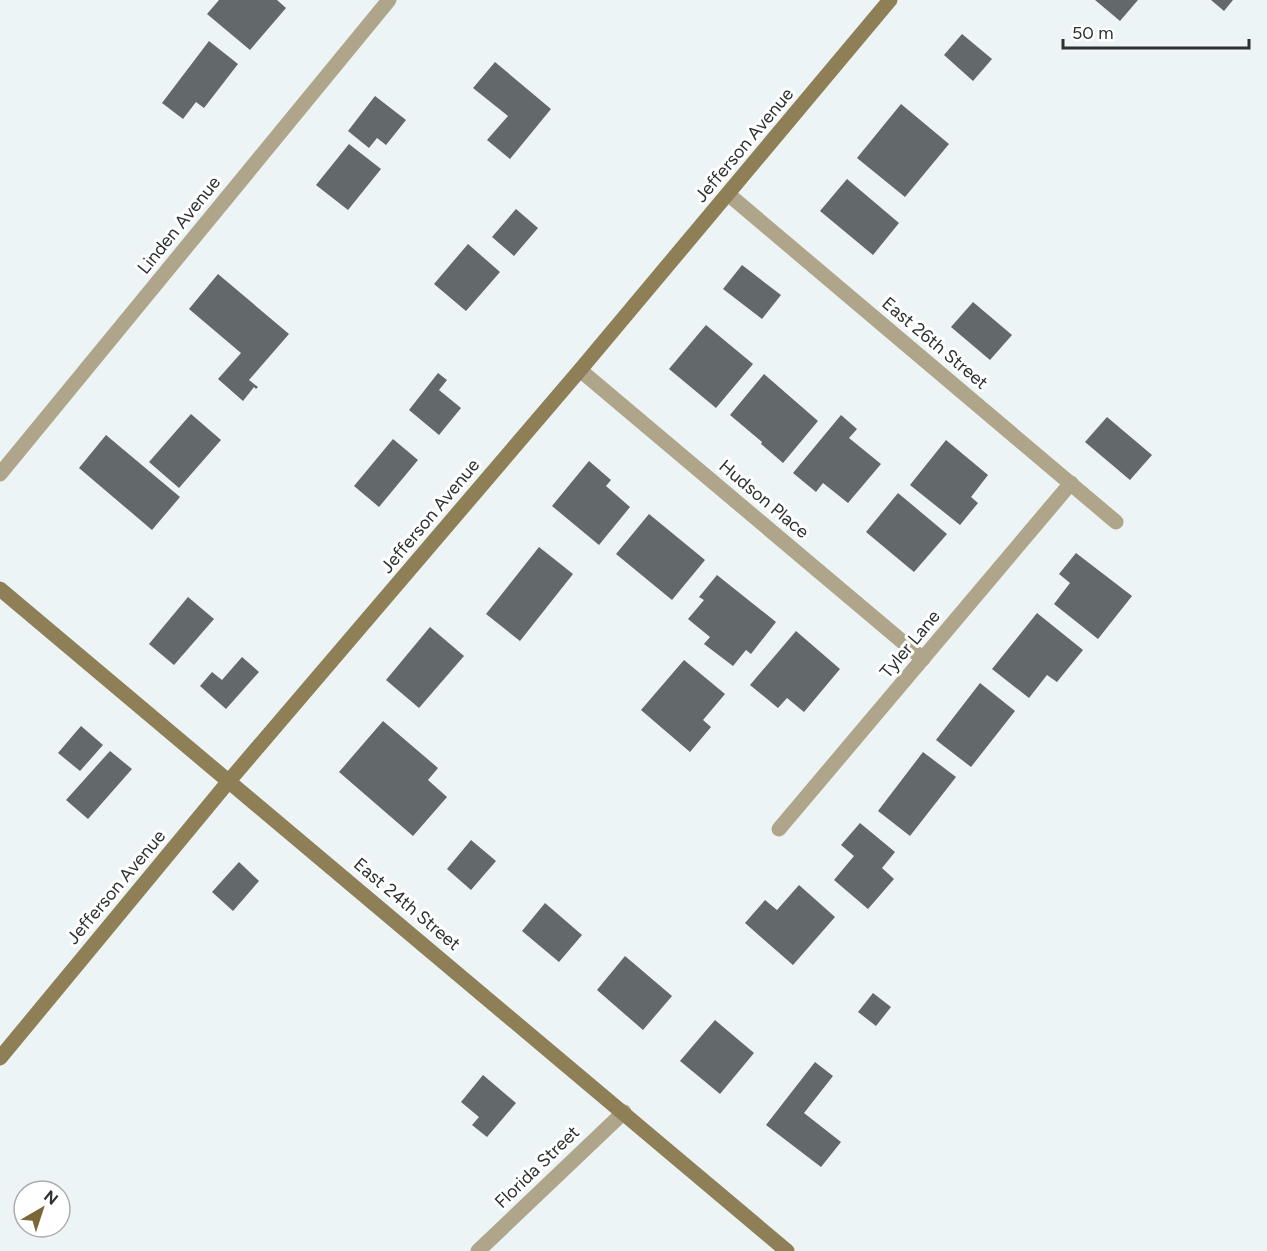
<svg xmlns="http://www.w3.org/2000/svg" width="1267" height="1251" viewBox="0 0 1267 1251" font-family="Figtree,sans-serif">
<rect width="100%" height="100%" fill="#edf4f6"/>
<g fill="#63696a">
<polygon points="219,0 277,0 286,8 250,50 207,14"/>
<polygon points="1095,0 1138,0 1120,21"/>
<polygon points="1211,0 1233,0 1224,11"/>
<polygon points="962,34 992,59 973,81 944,55"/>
<polygon points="209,41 238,64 204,108 196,102 183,119 162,103"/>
<polygon points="495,62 551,109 510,159 487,140 508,116 473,88"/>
<polygon points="375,96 406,120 386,145 377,138 369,148 348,131"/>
<polygon points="901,104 949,144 905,197 857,158"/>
<polygon points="349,144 381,169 348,210 316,185"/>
<polygon points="847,179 899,223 873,255 820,211"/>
<polygon points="516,209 538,228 514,256 492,237"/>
<polygon points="468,244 500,272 466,311 434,284"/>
<polygon points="742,265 781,295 762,319 723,289"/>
<polygon points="218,274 289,334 249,380 258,387 256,389 254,387 243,401 218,379 241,353 189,309"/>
<polygon points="973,302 1012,335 990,360 951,327"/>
<polygon points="706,325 753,364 716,408 669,369"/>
<polygon points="438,373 447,380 439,390 461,408 439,435 409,410"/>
<polygon points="764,374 818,421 783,463 761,444 762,442 730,415"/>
<polygon points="191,414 221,440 179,488 149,462"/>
<polygon points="841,415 857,429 849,438 881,464 848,503 823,483 816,492 793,473"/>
<polygon points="1107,417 1152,455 1130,480 1085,442"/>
<polygon points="106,435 180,497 152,530 79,468"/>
<polygon points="393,439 418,460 379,507 354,486"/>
<polygon points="946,440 988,475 971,497 978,503 960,525 910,485"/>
<polygon points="589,461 611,480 606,486 630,507 599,545 552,506"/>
<polygon points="898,493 947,534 914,572 866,532"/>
<polygon points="649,514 705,560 672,600 616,554"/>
<polygon points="539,547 573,574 520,641 486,614"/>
<polygon points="1076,553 1132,596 1098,639 1054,604 1070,583 1059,574"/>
<polygon points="717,575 776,622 751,654 746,650 733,666 704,644 710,637 688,619 704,600 699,597"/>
<polygon points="188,597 214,619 174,665 149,644"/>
<polygon points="1037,613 1083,650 1057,682 1047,675 1029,698 992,669"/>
<polygon points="430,627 464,656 419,708 386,680"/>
<polygon points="796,631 840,669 804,712 787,698 778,708 750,685"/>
<polygon points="242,657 259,672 226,709 200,686 212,672 222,680"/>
<polygon points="684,660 725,694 703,720 711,727 690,752 641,710"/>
<polygon points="980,683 1015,711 971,767 936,740"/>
<polygon points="383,721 438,768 428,780 447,797 413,836 339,772"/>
<polygon points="81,726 103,745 80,771 58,753"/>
<polygon points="110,751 132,769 88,819 66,800"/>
<polygon points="923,752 956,777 910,836 878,811"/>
<polygon points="860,823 895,852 882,868 894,879 868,909 834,880 854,856 841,845"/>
<polygon points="471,840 496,861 471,890 447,869"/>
<polygon points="239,862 259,881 233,911 212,892"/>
<polygon points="799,885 835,917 793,965 745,923 765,900 777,910"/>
<polygon points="545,903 582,935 559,962 522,931"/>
<polygon points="625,956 672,996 643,1030 597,990"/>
<polygon points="873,993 891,1007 876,1026 858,1012"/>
<polygon points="715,1020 754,1053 720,1094 680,1061"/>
<polygon points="815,1062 833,1076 804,1113 841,1142 821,1167 766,1125"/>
<polygon points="483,1075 516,1103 487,1137 472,1125 479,1117 461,1102"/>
</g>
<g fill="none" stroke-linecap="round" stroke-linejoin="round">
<g stroke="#afa58a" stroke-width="15">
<polyline points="728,194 1116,522"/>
<polyline points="580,370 923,659"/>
<polyline points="0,474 389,0"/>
<polyline points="779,829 1071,483"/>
<polyline points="478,1251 624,1112"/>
</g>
<g stroke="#8e7f57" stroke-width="15">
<polyline points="0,589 787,1251"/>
<polyline points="0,1058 229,781 580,370 890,0"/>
</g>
</g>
<g text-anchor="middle" stroke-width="6" stroke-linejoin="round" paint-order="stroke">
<g font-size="18" fill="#2e3131" stroke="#fff">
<text transform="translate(744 145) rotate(-50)" y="6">Jefferson Avenue</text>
<text transform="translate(179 225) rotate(-51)" y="6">Linden Avenue</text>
<text transform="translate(935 343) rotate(40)" y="6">East 26th Street</text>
<text transform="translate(764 499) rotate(40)" y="6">Hudson Place</text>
<text transform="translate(430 516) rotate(-50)" y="6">Jefferson Avenue</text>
<text transform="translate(910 644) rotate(-50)" y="6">Tyler Lane</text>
<text transform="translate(116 887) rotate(-50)" y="6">Jefferson Avenue</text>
<text transform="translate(407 904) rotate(40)" y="6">East 24th Street</text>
<text transform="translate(537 1167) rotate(-44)" y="6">Florida Street</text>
</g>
</g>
<g transform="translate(42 1209) rotate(39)"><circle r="28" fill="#ffffff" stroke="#abadad" stroke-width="1.5"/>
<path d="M0-4.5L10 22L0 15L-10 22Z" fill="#7a6736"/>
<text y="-9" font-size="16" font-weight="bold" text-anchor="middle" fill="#2e3131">N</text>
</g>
<path d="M1063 39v9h186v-9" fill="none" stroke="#2e3131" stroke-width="3"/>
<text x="1072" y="39" font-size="18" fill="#2e3131" stroke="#ffffff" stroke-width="4.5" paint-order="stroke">50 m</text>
</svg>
